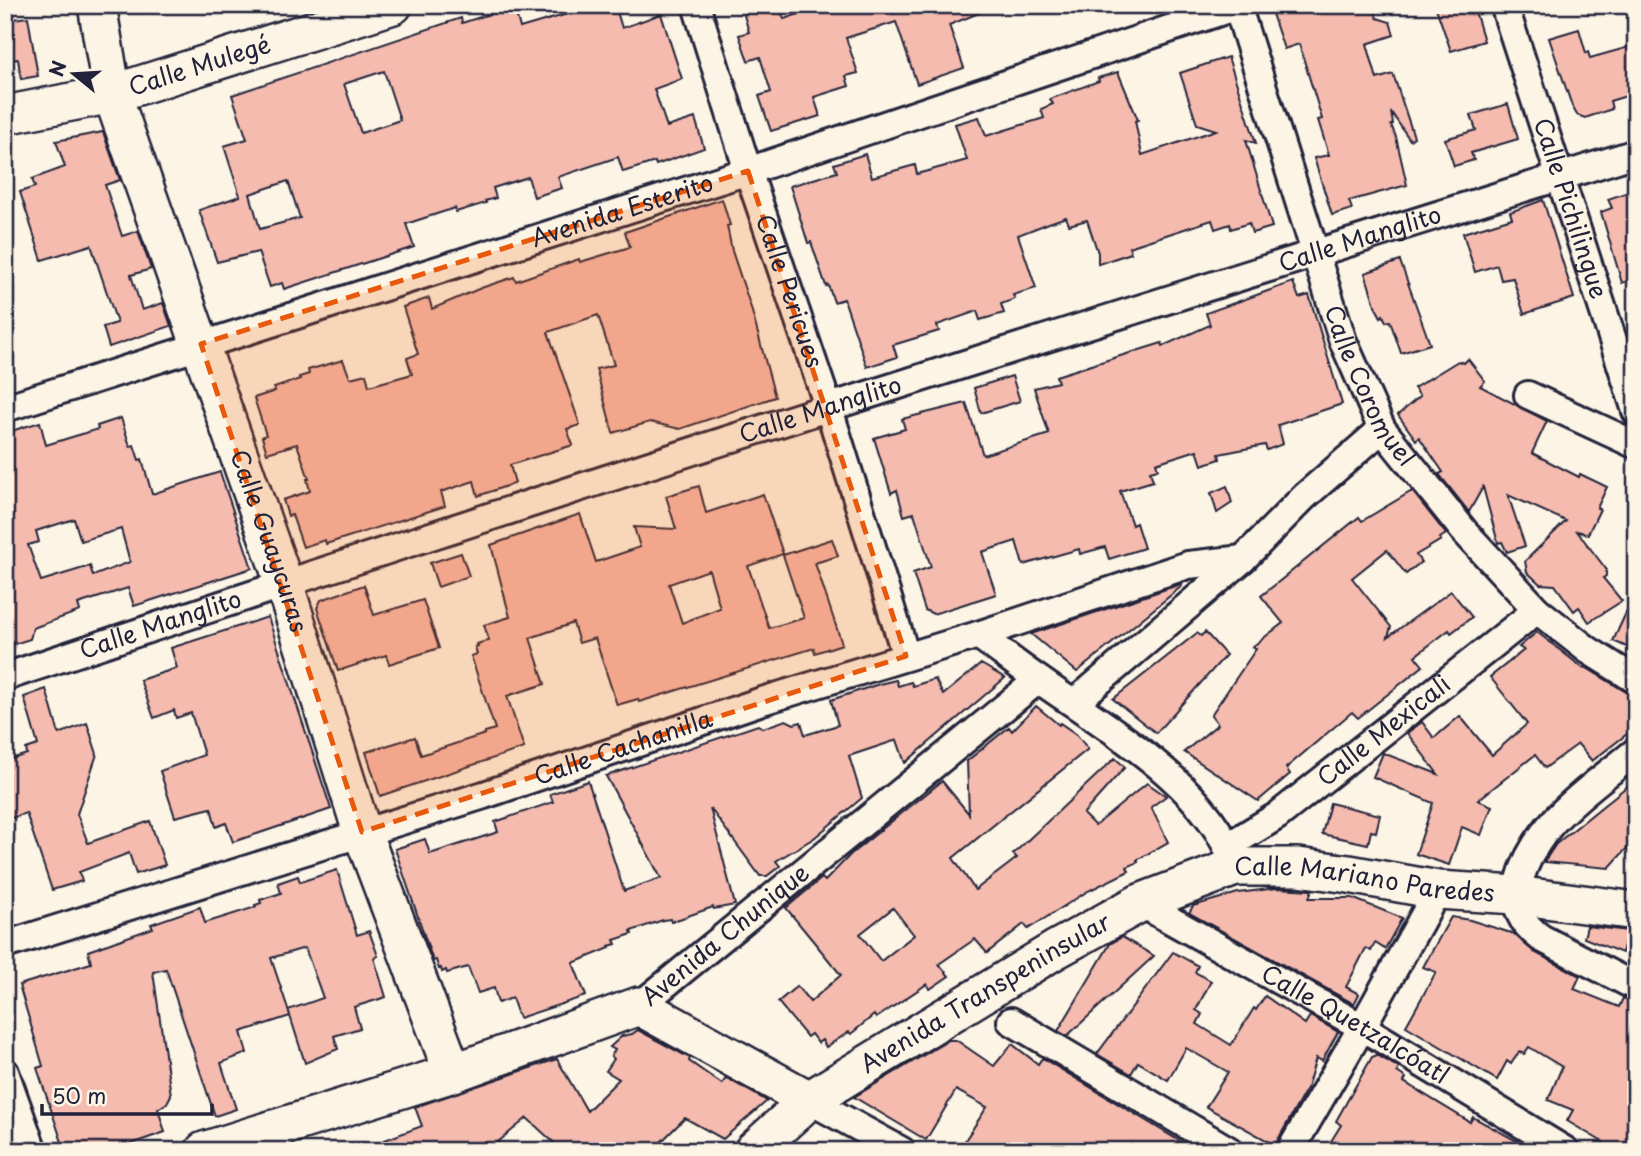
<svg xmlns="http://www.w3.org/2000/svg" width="1641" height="1156" viewBox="0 0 1641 1156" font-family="'Playpen Sans',sans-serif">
<rect width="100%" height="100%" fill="#fcf5e5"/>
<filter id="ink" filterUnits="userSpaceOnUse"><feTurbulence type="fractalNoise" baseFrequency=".0143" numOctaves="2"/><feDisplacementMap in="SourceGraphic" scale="14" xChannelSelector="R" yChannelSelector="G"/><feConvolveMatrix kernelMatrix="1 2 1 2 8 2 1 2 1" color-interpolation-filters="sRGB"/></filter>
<g filter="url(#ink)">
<g fill="#f5bbae" stroke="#22223b" stroke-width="2" fill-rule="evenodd">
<path d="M569 5H615L622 28 661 14 682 79 654 89 667 127 695 118 704 148 656 165 655 162 623 172 618 157 558 177 562 188 534 197 528 177 493 188 496 198 485 201 486 203 456 212 455 208 406 224 414 247 284 289 282 283 270 287 258 252 217 262 199 210 240 196 224 146 247 139 232 95 461 18 462 23 514 6 520 28 571 13ZM384 71 400 120 361 133 344 84ZM288 181 300 218 260 229 250 194Z"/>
<polygon points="741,5 779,5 784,19 826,5 996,6 949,25 964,68 917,84 896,22 846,38 858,73 846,76 849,86 814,97 820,116 771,131 759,96 771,92 760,57 748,61 739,35 749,32"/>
<polygon points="1269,5 1373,5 1377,18 1390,22 1394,35 1367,44 1377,79 1393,74 1414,137 1410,140 1391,112 1393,124 1391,125 1396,137 1407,185 1349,201 1352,209 1332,215 1314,158 1329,155 1318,120 1322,119 1299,44 1284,49"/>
<polygon points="1435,5 1469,5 1471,13 1475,11 1484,41 1451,51"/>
<polygon points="28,17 38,76 21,79 18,59 5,61 5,20"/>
<polygon points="1579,29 1586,53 1588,52 1590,58 1636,45 1636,93 1610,101 1612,109 1585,118 1577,115 1572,106 1549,38"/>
<polygon points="1228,57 1256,143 1246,140 1272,227 1252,233 1249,223 1231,229 1230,224 1215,229 1212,220 1129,247 1131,253 1098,264 1098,253 1087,220 1069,225 1066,217 1049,223 1018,235 1036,288 1013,295 1015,299 1001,304 1004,313 980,320 977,311 937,325 939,331 893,345 897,357 867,367 844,299 834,302 828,285 826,286 811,242 808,243 790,186 837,172 834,164 865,154 872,177 915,165 917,174 967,160 955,124 979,117 986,136 1044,118 1041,109 1053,104 1050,99 1099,81 1098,78 1118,72 1138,120 1135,121 1142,155 1216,130 1197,124 1180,73"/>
<polygon points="1508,104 1518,139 1471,153 1474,160 1454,166 1445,139 1476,130 1471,115"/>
<polygon points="103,132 120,180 105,185 122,236 138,231 151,269 131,275 142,310 163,303 171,326 109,347 103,327 117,323 91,245 42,260 20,192 35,187 32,179 65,167 56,141"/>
<polygon points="1631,191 1636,206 1636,278 1622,283 1601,212 1612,208 1608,199"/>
<polygon points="722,199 730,225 727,226 732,251 751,308 775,397 680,429 650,422 613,433 596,369 614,365 598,315 548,332 580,425 567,429 573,445 510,465 515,483 478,496 474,481 441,492 445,506 326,544 325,540 303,547 292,515 288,516 283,500 310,491 307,479 309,479 297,444 267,453 262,437 266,435 254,398 275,391 274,388 300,379 299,377 309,374 308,370 343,360 350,378 366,374 369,386 412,374 407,358 418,354 403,307 429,298 432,309 481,288 514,277 516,281 579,259 580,262 630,247 625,232"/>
<polygon points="1543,200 1574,298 1524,314 1513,278 1501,280 1497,265 1475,272 1463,233 1512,218 1510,212"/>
<polygon points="1400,261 1430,344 1401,353 1390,321 1386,322 1383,315 1381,317 1376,308 1365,273"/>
<polygon points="1293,282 1299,298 1309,295 1342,404 1278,425 1283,444 1267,450 1265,445 1219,454 1220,459 1202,465 1197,450 1156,463 1158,469 1150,471 1153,481 1120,491 1132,525 1136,523 1144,548 1109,559 1105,547 1080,554 1079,549 1023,565 1016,541 982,552 996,594 933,614 925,610 913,573 931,567 914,513 904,516 897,490 891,493 874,438 905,429 902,419 966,403 983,455 1049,434 1034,388 1058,382 1056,376 1162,343 1163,346 1210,325 1206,313"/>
<polygon points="1468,359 1485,381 1480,386 1547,421 1532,453 1579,477 1580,474 1607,487 1597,508 1600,509 1588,534 1577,531 1606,569 1606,576 1603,578 1622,601 1589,622 1579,607 1574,611 1555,585 1540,584 1527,572 1525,561 1566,521 1508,495 1525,546 1507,552 1502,542 1498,543 1483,487 1469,512 1439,474 1443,472 1419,437 1416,440 1398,415 1420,396 1414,388 1458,361 1464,363"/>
<polygon points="1012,376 1020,401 981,413 974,388"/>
<path d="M121 418 130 446 134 445 139 460 142 459 152 494 220 472 252 568 134 606 128 588 78 604 80 611 33 628 30 639 5 647V433L40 422 46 445 98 429 97 426ZM74 519 81 541 121 529 130 562 93 576 90 566 41 581 28 545 39 542 36 531Z"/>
<path d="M699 486 706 513 763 494 783 554 748 566 769 628 804 618 783 555 832 539 838 556 815 563 842 644 815 653 814 648 639 702 638 699 617 705 595 638 579 643 573 623 568 625 530 638 545 684 507 696 524 748 380 796 366 752 415 737 421 755 485 734V732L495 729 471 656 477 654 475 647 478 646 477 644 489 640 484 625 510 617 491 545 580 514 596 562 640 547 634 527 676 529 666 496ZM709 570 720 608 682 623 669 584Z"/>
<polygon points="1227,486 1232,503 1217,513 1211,493"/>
<polygon points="1412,491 1446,534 1440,538 1441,540 1416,555 1421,562 1406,574 1387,550 1352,578 1391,627 1388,637 1451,591 1472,617 1451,633 1449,630 1415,656 1423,666 1358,718 1352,712 1286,768 1290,774 1258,801 1184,752 1218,724 1211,715 1256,649 1252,647 1283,623 1261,596 1359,517 1362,521"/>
<polygon points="461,553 469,576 438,587 430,563"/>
<polygon points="1181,584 1182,586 1077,672 1031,634"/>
<polygon points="364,585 374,615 423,600 439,648 389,664 386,655 338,671 317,608 321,600"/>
<polygon points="1636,591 1636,651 1613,641"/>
<polygon points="268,617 331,809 233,842 226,823 216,827 211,808 175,817 160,771 204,755 191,713 176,718 174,710 154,718 140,680 177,668 171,648"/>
<polygon points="1205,632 1226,655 1156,733 1113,699 1197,633 1201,636"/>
<polygon points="1537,632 1583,668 1585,667 1628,693 1636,696 1636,727 1592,761 1578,744 1545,768 1535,755 1478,800 1492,806 1481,835 1462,827 1449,865 1416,854 1433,803 1373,777 1383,753 1438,774 1407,733 1422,722 1434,738 1460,716 1492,755 1527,724 1490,677 1524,650 1519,647"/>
<polygon points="981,664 1005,678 905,763 897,740 849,756 862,798 814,838 776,861 780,866 767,876 760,876 710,808 735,905 714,909 713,907 671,922 670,919 663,920 631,931 632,934 614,940 616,944 609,946 610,948 573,963 586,996 519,1018 512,998 498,1003 494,988 478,993 468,967 447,973 446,970 442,972 441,968 439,969 436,960 433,961 395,849 425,839 430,854 498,832 495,822 553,802 550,794 588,781 624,891 661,878 606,776 758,725 763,728 786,720 794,724 801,722 805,735 838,725 831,700 879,684 896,680 898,686 911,682 913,686 935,679 943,695"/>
<polygon points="46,689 59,734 87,723 97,754 77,814 88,843 150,821 165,865 136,874 129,853 79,872 82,881 52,890 26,813 9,819 5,807 5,761 27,754 26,749 38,745 24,697"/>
<path d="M1036 706 1059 725 1060 723 1076 734 1088 749 953 858 975 890 1017 858 1013 854 1115 758 1125 767 1083 814 1095 826 1147 783 1166 796 1151 807 1168 842 1137 860 1138 862 1127 867 1129 871 1088 891 1028 929 1024 924 987 953 975 939 939 964 949 976 930 989 927 984 876 1018 874 1015 851 1034 849 1032 826 1047 822 1040 818 1043 811 1034 807 1037 778 1002 797 986 810 1002 841 975 786 908 822 878 825 881 851 854 942 781 969 814 967 761 1009 727 1012 731ZM893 908 914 935 881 961 860 934Z"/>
<polygon points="1636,779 1636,859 1627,848 1609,868 1544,862 1556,844"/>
<polygon points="1330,803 1380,815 1376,832 1371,831 1368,844 1322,834"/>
<path d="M337 870 357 935 369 931 378 956 374 958 386 997 354 1007 360 1028 334 1036 338 1049 305 1063 290 1016 241 1032 247 1053 221 1063 236 1109 215 1116 166 969 153 972 171 1095 167 1103 158 1109 165 1132 111 1151H65L37 1068 43 1066 19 985 91 963 88 951 153 928 151 924 200 907 205 923 256 907 255 905 261 903 260 900 281 893 278 883 298 876 300 882ZM305 948 323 998 288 1010 290 1015 271 958Z"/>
<polygon points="1277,888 1312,890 1309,898 1352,898 1402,918 1385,949 1375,943 1371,951 1366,948 1346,987 1359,994 1354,1004 1189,913 1193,906 1238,893"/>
<polygon points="1451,917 1470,920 1514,934 1534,952 1580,976 1574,989 1619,1007 1623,998 1636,1003 1636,1151 1618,1151 1567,1121 1573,1110 1548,1100 1562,1067 1529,1047 1524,1054 1519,1052 1511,1064 1507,1061 1497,1080 1406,1026 1436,972 1423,967"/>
<polygon points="1587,926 1628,931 1622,953 1584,938"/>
<polygon points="1122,937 1154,956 1067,1036 1058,1031 1110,944"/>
<polygon points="1173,952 1198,966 1195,972 1211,981 1196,1010 1202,1014 1197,1024 1231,1045 1254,1008 1256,1010 1265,996 1305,1024 1310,1016 1338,1032 1322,1061 1316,1058 1307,1088 1275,1145 1206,1107 1228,1072 1186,1048 1168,1080 1138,1062 1131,1074 1097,1054"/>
<polygon points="638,1030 690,1058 689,1061 722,1084 726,1078 767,1101 723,1139 685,1118 652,1151 563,1151 527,1118 487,1151 361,1151 361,1149 422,1126 415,1107 557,1059 587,1111 619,1079 606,1071 614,1059 611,1056 615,1050 610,1047 622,1036 632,1034"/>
<polygon points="949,1040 956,1040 994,1066 1012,1044 1038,1064 1042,1058 1196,1151 1042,1151 1030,1144 1025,1151 1005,1151 992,1143 988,1151 958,1151 987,1107 956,1090 926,1140 854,1097"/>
<polygon points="1377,1055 1399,1068 1397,1072 1406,1078 1404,1082 1470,1122 1473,1117 1535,1151 1325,1151 1341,1125 1336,1121 1372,1057"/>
</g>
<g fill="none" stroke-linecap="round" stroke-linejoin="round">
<defs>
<g id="street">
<path id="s1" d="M696 5 748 171 829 409 906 656"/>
<path id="s2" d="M1237 5 1343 341 1382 429 1464 531 1537 610 1588 650 1636 680"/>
<path id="s3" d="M1504 5 1636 411"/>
<polyline points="1528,395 1636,445"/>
<path id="s4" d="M5 408 748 171 1237 6"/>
<path d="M978 635C998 649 1017 665 1038 679 1102 725 1207 784 1233 862"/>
<path id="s5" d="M5 677C546 495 1091 323 1636 153"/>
<polyline points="1074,703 1243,559 1304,497 1382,429"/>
<path d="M1636 751C1590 789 1535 822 1519 883 1513 908 1521 923 1541 938L1636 987"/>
<path id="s6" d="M1228 846 1277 816 1537 610"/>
<path id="s7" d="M1140 903 1362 1027 1566 1151"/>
<path id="s8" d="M5 945 484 795 762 701 978 635 1188 565 1243 559"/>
<path id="s9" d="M639 1006 1038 680"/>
<polyline points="1011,1021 1230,1151"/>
<polyline points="5,1072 33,1151"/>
<polyline points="809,1100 902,1151"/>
<polyline points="1290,1151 1362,1027 1438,890"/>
</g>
<g id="secondary">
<path id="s10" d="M97 5 112 94 284 583 362 832 453 1073"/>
<path id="s11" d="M5 115 112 94 393 5"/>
<polyline points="204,1151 453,1073 639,1006 809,1100"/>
<path id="s12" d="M753 1151 809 1100 1055 950 1140 903 1235 867H1298L1349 874 1438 890 1516 895 1636 911"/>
</g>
</defs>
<use href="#street" stroke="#22223b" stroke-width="32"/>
<use href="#secondary" stroke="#22223b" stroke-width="42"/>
<use href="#street" stroke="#fcf5e5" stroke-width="26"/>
<use href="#secondary" stroke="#fcf5e5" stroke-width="37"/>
</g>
</g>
<path fill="#e8590c" fill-opacity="0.2" stroke="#e8590c" stroke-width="5" stroke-dasharray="14 9" stroke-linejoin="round" d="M748 171 906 656 362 832 201 344Z"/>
<g text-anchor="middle" stroke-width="7" stroke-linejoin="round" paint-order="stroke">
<g font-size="24" fill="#22223b" stroke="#fcf5e5">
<text dy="8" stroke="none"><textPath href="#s11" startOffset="201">Calle Mulegé</textPath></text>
<text dy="8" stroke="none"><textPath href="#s3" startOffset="214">Calle Pichilingue</textPath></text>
<text dy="8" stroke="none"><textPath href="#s4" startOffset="648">Avenida Esterito</textPath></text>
<text dy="8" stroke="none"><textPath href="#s5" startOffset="1424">Calle Manglito</textPath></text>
<text dy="8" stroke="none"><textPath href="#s1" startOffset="301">Calle Pericues</textPath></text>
<text dy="8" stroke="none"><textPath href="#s2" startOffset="404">Calle Coromuel</textPath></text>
<text dy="8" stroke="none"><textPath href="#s5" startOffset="858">Calle Manglito</textPath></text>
<text dy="8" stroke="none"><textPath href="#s10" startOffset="564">Calle Guaycuras</textPath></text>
<text dy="8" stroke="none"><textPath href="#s5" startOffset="164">Calle Manglito</textPath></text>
<text dy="8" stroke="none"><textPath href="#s6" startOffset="194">Calle Mexicali</textPath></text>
<text dy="8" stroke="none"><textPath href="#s8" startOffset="649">Calle Cachanilla</textPath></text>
<text dy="8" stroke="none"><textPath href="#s12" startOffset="693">Calle Mariano Paredes</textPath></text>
<text dy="8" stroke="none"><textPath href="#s9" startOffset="112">Avenida Chunique</textPath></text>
<text dy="8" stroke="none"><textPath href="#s12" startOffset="282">Avenida Transpeninsular</textPath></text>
<text dy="8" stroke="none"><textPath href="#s7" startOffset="247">Calle Quetzalcóatl</textPath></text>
</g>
</g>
<rect width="1641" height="1156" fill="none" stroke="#fcf5e5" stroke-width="28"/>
<rect x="14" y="14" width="1613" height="1128" fill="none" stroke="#22223b" stroke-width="2.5" filter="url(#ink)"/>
<g transform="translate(74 74) rotate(288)" stroke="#fcf5e5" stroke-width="5" paint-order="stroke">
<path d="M0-5L12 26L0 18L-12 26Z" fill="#22223b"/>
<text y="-10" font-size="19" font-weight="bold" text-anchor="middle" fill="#22223b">N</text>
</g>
<path d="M42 1104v10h170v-10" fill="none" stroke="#22223b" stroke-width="3.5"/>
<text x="52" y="1104" font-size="21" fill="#22223b" stroke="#fcf5e5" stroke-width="5" paint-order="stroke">50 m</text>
</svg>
